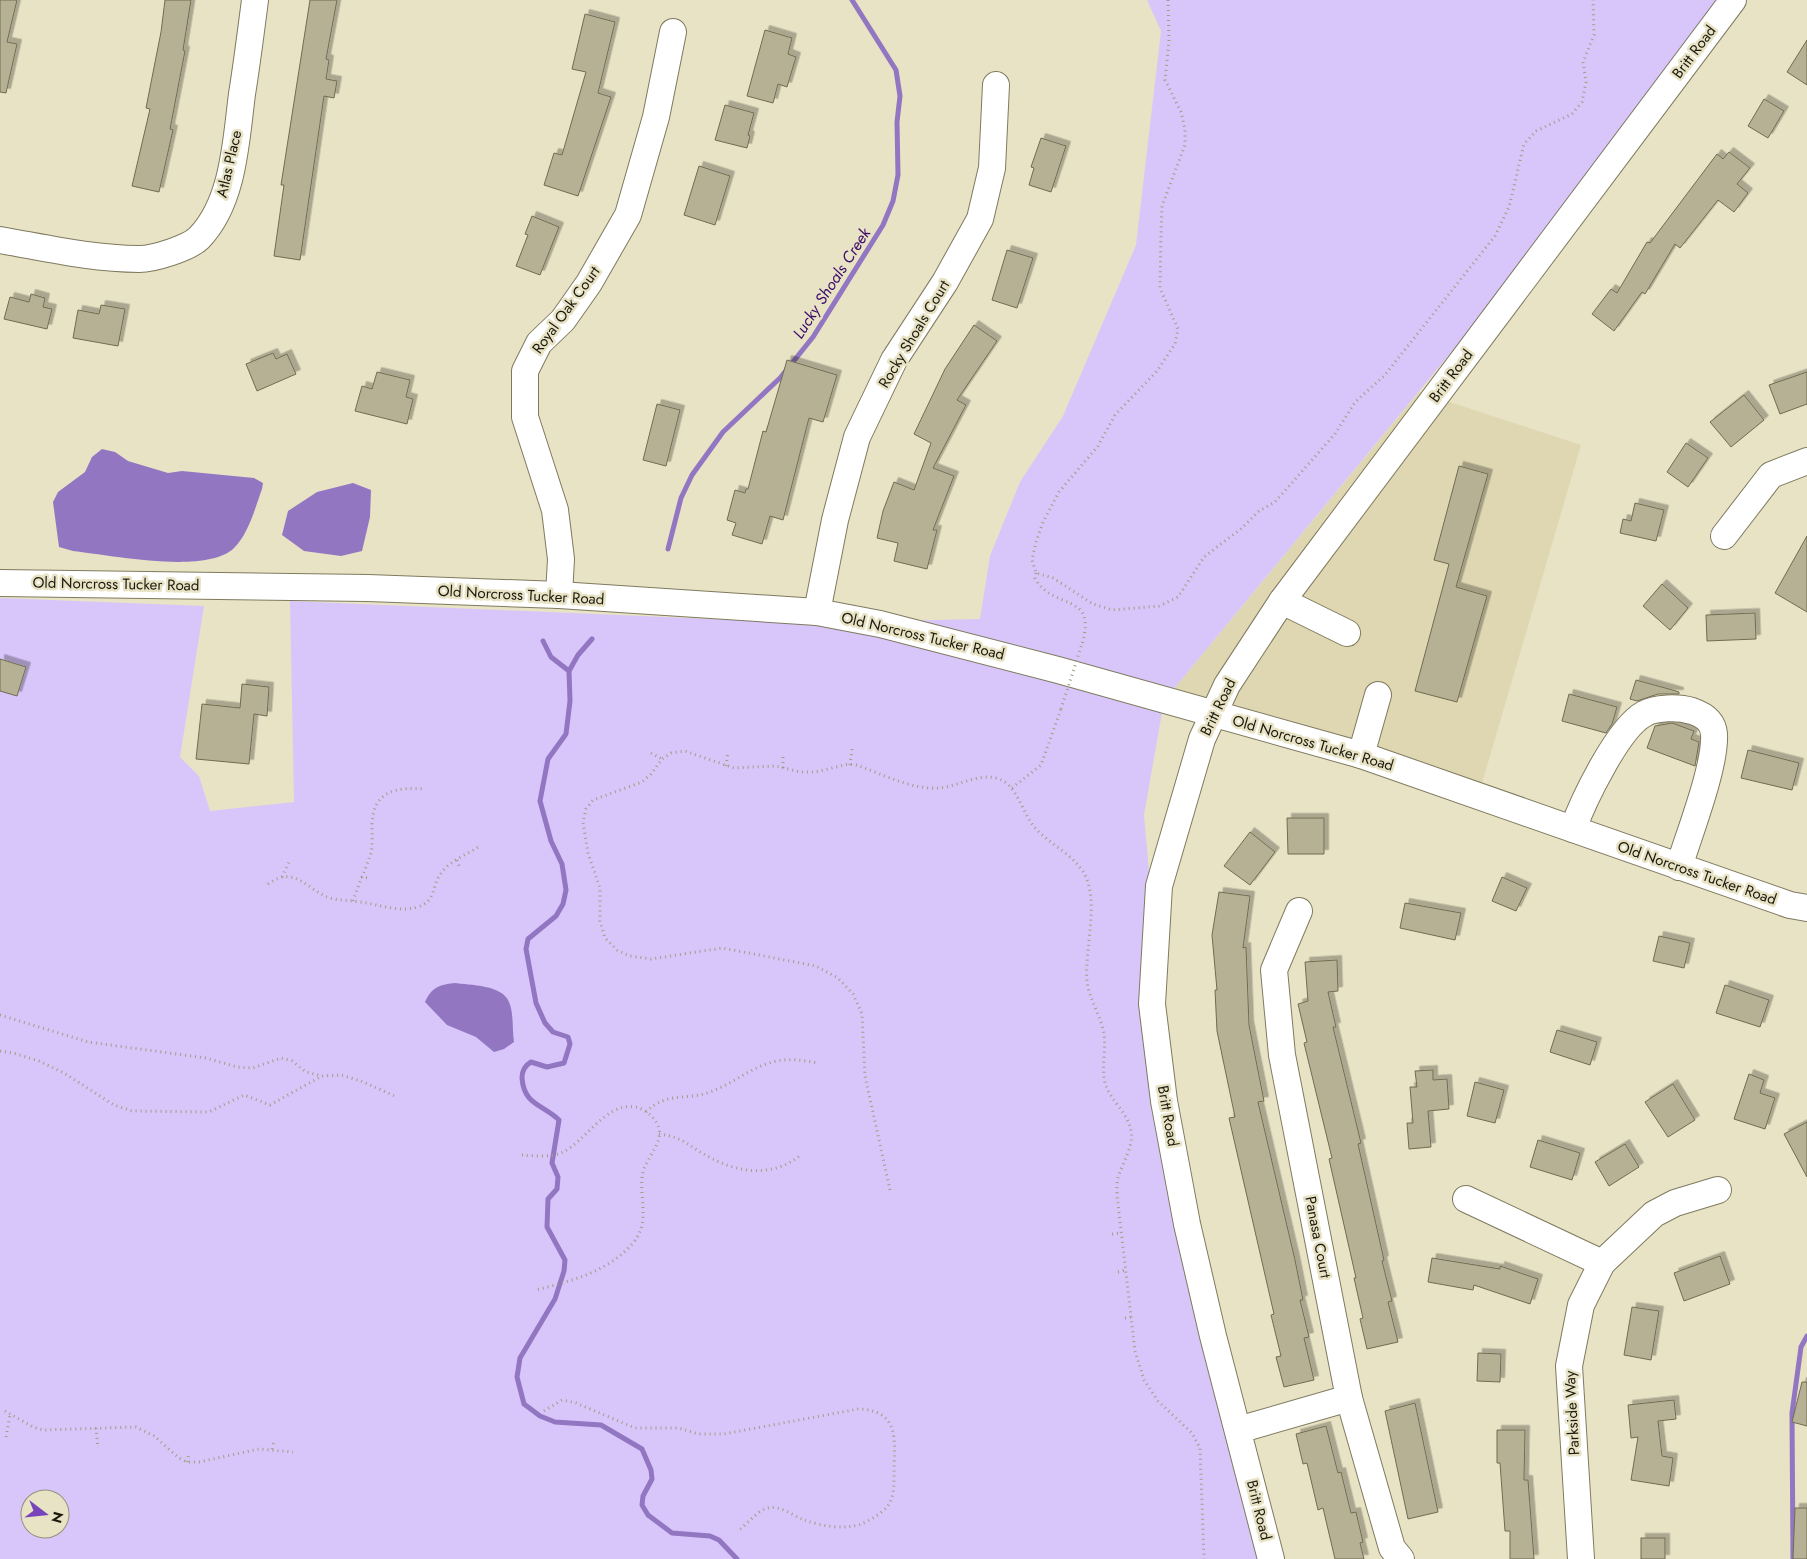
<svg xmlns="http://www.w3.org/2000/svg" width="1807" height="1559" viewBox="0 0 1807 1559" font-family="Jost,sans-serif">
<defs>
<filter id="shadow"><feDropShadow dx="4.5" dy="-4.5" stdDeviation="0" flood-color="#0004"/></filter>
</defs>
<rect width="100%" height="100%" fill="#e8e3c5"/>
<polygon fill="#ded7b2" points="1419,392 1581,445 1480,790 1164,701"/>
<path fill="#d8c6fb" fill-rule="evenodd" d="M1147 0H1741L1164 701 1144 815 1158 976 1190 1285 1283 1559H0V598L204 606 180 757 199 776 210 811 294 802 290 601 803 623 980 619 990 556 1020 482 1063 416 1136 245 1161 31ZM30 1499H60V1529H30Z"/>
<g fill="#9276c2">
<path d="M102 449 115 452 128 461 168 473 182 471 254 478 263 483 262 489C255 508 249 533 234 548 207 575 110 555 73 551L59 547 53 502 58 492 85 472 92 457Z"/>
<polygon points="353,483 371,490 370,517 362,551 341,556 304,551 282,535 288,511 317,492"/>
<path d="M454 983C470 985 503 985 509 1002 514 1013 512 1030 514 1042L504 1049 494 1052 476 1037 447 1025 425 1002C432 987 439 985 454 983Z"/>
</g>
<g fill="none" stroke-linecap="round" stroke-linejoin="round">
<g stroke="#9276c2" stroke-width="5">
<polyline points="668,549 681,498 692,475 723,432 780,378 813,337 883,225 893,201 898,175 897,122 900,96 896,70 852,0"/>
<path d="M592 639 578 655 569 671 570 701 566 734 548 759 540 801 551 841 562 864 566 890 563 904 556 916 528 939 526 949 536 1003 545 1023 553 1032 568 1037 570 1044 564 1063 547 1067 531 1062C524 1066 522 1071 522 1078 524 1105 542 1104 559 1120L552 1163 558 1177 557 1189 548 1199 547 1227 565 1260 564 1271 555 1299 520 1358 517 1377 524 1404 540 1416 555 1422 601 1425 642 1449 651 1470 652 1479 643 1496 642 1505 648 1515 672 1533 710 1536 719 1540 737 1559"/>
<polyline points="543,641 551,657 569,671"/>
<polyline points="1793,1559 1792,1413 1801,1347 1807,1336"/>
</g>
</g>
<g fill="#b6b094" stroke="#716c51" filter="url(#shadow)">
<polygon points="0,0 17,0 7,42 17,44 6,93 0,92"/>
<polygon points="165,0 191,0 183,50 185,51 170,129 173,130 159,192 132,186 150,109 146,108 161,32"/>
<polygon points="310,0 337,0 326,59 329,60 326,79 337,81 334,98 324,96 300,260 274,256 284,185 281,185"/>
<polygon points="585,14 615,22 598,93 611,97 578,196 544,185 554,153 562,155 586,72 572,69"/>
<polygon points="765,30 792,38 788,54 796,57 787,87 778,84 773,103 747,96"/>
<polygon points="1807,40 1807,85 1787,72"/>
<polygon points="1764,99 1784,111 1768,138 1748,126"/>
<polygon points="725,105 754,113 748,135 750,136 747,148 715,140"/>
<polygon points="1041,138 1066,146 1051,192 1029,185 1034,168 1031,167"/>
<polygon points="1729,152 1750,168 1737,184 1748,193 1734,212 1718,200 1680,248 1675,244 1645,294 1642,292 1614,331 1592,314 1611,289 1617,293 1647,242 1650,243 1717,154 1723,159"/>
<polygon points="699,166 730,176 715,225 684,215"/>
<polygon points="532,216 559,227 540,275 516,266 528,235 525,234"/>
<polygon points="1007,250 1033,258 1017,308 992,300"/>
<polygon points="31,294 45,298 43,307 52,309 47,329 4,319 10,297 29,302"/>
<polygon points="101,305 125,309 118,346 73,338 78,310 99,314"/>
<polygon points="974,325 997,341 957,400 966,405 933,468 954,476 933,530 937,530 927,569 894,561 898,543 877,538 883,511 894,482 914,490 931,443 914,434 945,369"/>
<polygon points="273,353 276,359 287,354 296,374 257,391 246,364"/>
<polygon points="787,360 837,375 823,422 809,418 783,520 770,516 762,544 732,535 736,523 727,520 735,490 745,493 746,489 748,489 763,431 766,432"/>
<polygon points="377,372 410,380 406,397 413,399 407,424 355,411 362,386 372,389"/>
<polygon points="1807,372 1807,404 1780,414 1769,385"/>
<polygon points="1744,395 1764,420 1731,447 1710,422"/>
<polygon points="657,404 680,410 666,466 643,460"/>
<polygon points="1686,443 1708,458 1688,487 1667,472"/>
<polygon points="1459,466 1488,474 1456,587 1487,596 1457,702 1415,691 1449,564 1434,560"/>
<polygon points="1635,503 1664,510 1656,541 1620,533 1623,519 1631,521"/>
<polygon points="1807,536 1807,612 1775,593"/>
<polygon points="1662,584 1688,608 1670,630 1643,606"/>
<polygon points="1755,613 1756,639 1707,641 1706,615"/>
<polygon points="0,659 26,667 17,696 0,691"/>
<polygon points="1636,680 1669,689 1679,692 1679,694 1658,694 1637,701 1630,699"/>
<polygon points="242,684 269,687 267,716 254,714 249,764 196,759 202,704 240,708"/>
<polygon points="1569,694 1617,707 1612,724 1606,733 1562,721"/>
<polygon points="1672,723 1694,731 1691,739 1699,742 1695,766 1647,748 1655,726"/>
<polygon points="1748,750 1799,763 1792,790 1741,778"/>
<polygon points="1287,818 1324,818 1324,854 1288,854"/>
<polygon points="1250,832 1275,852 1250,885 1224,866"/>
<polygon points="1502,877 1527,888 1516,911 1492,901"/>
<polygon points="1219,892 1250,896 1243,948 1246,947 1249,1025 1264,1101 1258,1102 1295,1260 1303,1300 1300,1300 1309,1337 1304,1338 1314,1380 1284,1387 1276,1357 1281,1356 1271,1315 1274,1314 1229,1118 1235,1117 1217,1031 1215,990 1217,990 1212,935"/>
<polygon points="1405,903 1461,913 1455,940 1400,928"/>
<polygon points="1659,936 1690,943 1684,968 1653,961"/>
<polygon points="1337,960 1338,991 1328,992 1336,1027 1333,1027 1361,1143 1358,1144 1384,1260 1382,1261 1392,1301 1388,1302 1398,1342 1367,1349 1360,1319 1363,1318 1354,1278 1356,1278 1329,1159 1332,1158 1304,1043 1307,1042 1298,1004 1308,1001 1305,962"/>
<polygon points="1725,985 1769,1000 1760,1027 1716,1013"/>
<polygon points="1557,1030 1597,1042 1590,1065 1550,1052"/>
<polygon points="1433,1070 1433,1080 1447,1079 1449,1109 1428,1111 1431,1147 1409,1149 1407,1123 1413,1123 1410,1087 1417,1087 1415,1071"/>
<polygon points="1749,1074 1764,1080 1760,1093 1775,1098 1765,1129 1734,1119"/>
<polygon points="1475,1082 1504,1090 1495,1123 1467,1116"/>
<polygon points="1673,1084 1695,1120 1668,1137 1645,1102"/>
<polygon points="1807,1122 1807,1177 1784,1134"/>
<polygon points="1538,1140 1580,1153 1572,1180 1530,1167"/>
<polygon points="1625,1144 1639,1167 1609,1186 1595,1162"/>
<polygon points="1720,1256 1730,1284 1684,1301 1674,1273"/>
<polygon points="1432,1258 1500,1269 1500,1266 1538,1279 1530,1304 1474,1285 1473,1290 1428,1282"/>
<polygon points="1632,1307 1659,1311 1651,1360 1624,1355"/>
<polygon points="1478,1353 1501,1354 1500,1382 1477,1381"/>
<polygon points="1802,1382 1807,1382 1807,1426 1792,1422"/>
<polygon points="1674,1400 1676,1419 1658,1421 1662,1456 1673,1458 1669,1486 1631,1480 1638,1437 1631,1438 1628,1405"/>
<polygon points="1415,1403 1438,1512 1408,1519 1385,1411"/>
<polygon points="1326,1426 1338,1473 1341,1472 1351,1513 1356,1512 1363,1542 1360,1543 1364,1559 1335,1559 1323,1508 1318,1510 1307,1463 1303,1464 1296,1434"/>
<polygon points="1497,1430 1525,1430 1524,1480 1528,1480 1534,1559 1510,1559 1510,1531 1505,1531 1500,1463 1497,1463"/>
<polygon points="1795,1508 1807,1508 1807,1559 1793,1559"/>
<rect x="1641" y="1538" width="24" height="21"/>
</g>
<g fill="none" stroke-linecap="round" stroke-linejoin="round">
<defs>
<g id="minor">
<path d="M0 240C46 248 92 259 139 259 154 259 189 248 199 238 234 202 236 140 242 94 247 63 251 31 255 0"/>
<polyline points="1724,536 1771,475 1807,461"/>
<polyline points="0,583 368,588 559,595 817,612 880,624 1058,670 1361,755 1790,905 1807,908"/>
<polyline points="559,595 561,559 555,510 525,417 525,371 539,343 563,320 589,283 628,215 656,117 673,32"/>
<polyline points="1282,601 1347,633"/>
<polyline points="817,612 835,520 857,437 894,360 945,282 980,219 992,168 996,85"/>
<polyline points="1361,755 1378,695"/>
<path d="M1573 829C1583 801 1618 728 1644 714 1656 707 1679 707 1692 711 1704 715 1713 721 1714 734 1716 766 1689 834 1679 867"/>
<polyline points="1299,911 1274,970 1282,1055 1349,1398 1392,1548 1401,1559"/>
<polyline points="1466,1199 1602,1263"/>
<polyline points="1238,1430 1349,1398"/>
<polyline points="1271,1559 1213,1336 1187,1224 1164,1101 1152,1004 1159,886 1202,739 1227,685 1282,601 1733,0"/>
<polyline points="1581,1559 1569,1366 1581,1305 1602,1263 1654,1214 1675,1203 1718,1190"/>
</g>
</defs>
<use href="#minor" stroke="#7f7a5f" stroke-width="28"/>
<g stroke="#a19d85" stroke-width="3" stroke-dasharray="1 4" stroke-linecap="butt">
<polyline points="1168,0 1169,42 1165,80 1181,112 1185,129 1185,145 1162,206 1161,234 1160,288 1178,329 1175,344 1157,371 1115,415 1098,446 1059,492 1043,522 1036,542 1032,560 1036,573 1053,578 1093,604 1112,610 1159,606 1178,597 1204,557 1242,528 1259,511 1275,502 1335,434 1355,402 1384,376 1495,236 1509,207 1524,144 1536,131 1572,114 1582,102 1586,82 1583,62 1594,35 1593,0"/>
<path d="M1036 573 1035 578C1052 611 1098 591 1082 644"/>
<polyline points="651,753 662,759"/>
<polyline points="850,765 852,749"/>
<polyline points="726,766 728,752"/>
<polyline points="783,768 783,754"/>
<polyline points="1012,788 1041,765 1061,709"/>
<polyline points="457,860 460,869"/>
<polyline points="282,877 290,860"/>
<polyline points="361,877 369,878"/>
<path d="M268 884C295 864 308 891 330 898 340 901 350 900 360 902 379 904 398 913 417 907 437 902 431 885 442 872 451 860 468 854 480 846"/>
<path d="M353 901C358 885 366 869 371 853 373 844 372 834 372 825 373 791 395 787 424 789"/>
<polyline points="0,1015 88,1042 206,1058 237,1067 253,1068 281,1058 292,1061 306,1072 322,1076 341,1075 361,1081 397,1097"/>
<polyline points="0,1051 13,1053 39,1061 64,1073 114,1105 132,1111 209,1112 244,1095 270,1105 322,1076"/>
<path d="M646 1112C667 1091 686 1101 710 1092 733 1084 752 1066 777 1061 791 1058 805 1061 819 1063"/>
<path d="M659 1134C685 1137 690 1148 711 1158 741 1174 775 1177 802 1154"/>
<path d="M522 1155C535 1156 551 1158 563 1152 586 1141 606 1102 635 1107 642 1108 649 1113 654 1119 671 1140 643 1157 642 1178 640 1201 650 1223 633 1243 608 1272 571 1281 536 1290"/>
<path d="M890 1190 865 1076 862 1014 853 994 838 978 816 966 759 955 722 948 651 959 630 956 617 950 605 938 600 921V888L588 853 583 822 586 809 593 800 642 782 651 774 662 759 671 753 685 751 734 768 776 766 800 772H816L848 764 856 765C883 774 911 790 940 788 959 786 980 772 999 779 1016 785 1022 810 1032 824 1046 843 1071 852 1084 873 1100 901 1084 951 1087 982 1089 998 1099 1013 1103 1029 1107 1045 1102 1062 1104 1078 1107 1099 1128 1111 1131 1131 1134 1147 1122 1163 1118 1178 1116 1186 1117 1196 1118 1204L1135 1351 1144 1380 1158 1401 1192 1433 1200 1448 1204 1559"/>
<polyline points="1112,1234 1121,1233"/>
<polyline points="1118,1272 1126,1270"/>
<polyline points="1125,1318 1132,1317"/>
<polyline points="5,1411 33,1427 43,1430 136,1427 154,1436 179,1458 187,1462 199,1462 259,1449 293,1452"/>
<path d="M544 1411 562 1400 576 1403 635 1428H679L698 1434H724L858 1409C899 1410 895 1439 894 1470 894 1482 895 1497 887 1507 881 1514 869 1521 861 1524 845 1530 820 1526 804 1520 791 1515 776 1501 761 1511 753 1516 746 1525 738 1531"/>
<polyline points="96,1428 98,1448"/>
<polyline points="6,1437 10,1415"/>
<polyline points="272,1449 274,1442"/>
<polyline points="187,1462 189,1453"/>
</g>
<use href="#minor" stroke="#fff" stroke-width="26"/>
<polyline stroke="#a19d85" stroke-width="3" stroke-dasharray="1 4" stroke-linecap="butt" points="1061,709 1082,644"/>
</g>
<g text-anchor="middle" stroke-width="5" stroke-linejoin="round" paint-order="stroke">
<g font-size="15" fill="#1b190e" stroke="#e8e3c5">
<text transform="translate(1694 52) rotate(-53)" y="5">Britt Road</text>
<text transform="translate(229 164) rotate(-77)" y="5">Atlas Place</text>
<text transform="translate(566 310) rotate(-54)" y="5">Royal Oak Court</text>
<text transform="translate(914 334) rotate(-59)" y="5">Rocky Shoals Court</text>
<text transform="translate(1451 376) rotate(-53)" y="5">Britt Road</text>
<text transform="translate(116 584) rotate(1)" y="5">Old Norcross Tucker Road</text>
<text transform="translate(521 595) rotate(3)" y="5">Old Norcross Tucker Road</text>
<text transform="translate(923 636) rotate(13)" y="5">Old Norcross Tucker Road</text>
<text transform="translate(1218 707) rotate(-64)" y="5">Britt Road</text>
<text transform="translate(1313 743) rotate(16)" y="5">Old Norcross Tucker Road</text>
<text transform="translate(1697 873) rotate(19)" y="5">Old Norcross Tucker Road</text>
<text transform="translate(1168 1116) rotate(80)" y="5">Britt Road</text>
<text transform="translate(1318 1237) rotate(79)" y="5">Panasa Court</text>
<text transform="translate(1572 1413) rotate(-93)" y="5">Parkside Way</text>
<text transform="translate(1259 1510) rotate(76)" y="5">Britt Road</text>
</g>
<g font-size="16" font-style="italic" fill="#3d0d6b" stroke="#e8e3c5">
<text transform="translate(831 283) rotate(-57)" y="6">Lucky Shoals Creek</text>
</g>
</g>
<g transform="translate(45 1514) rotate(106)"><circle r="24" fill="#e8e3c5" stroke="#96927c"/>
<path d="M0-4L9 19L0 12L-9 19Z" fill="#7844bb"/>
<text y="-8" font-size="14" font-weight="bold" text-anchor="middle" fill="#1b190e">N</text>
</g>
</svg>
